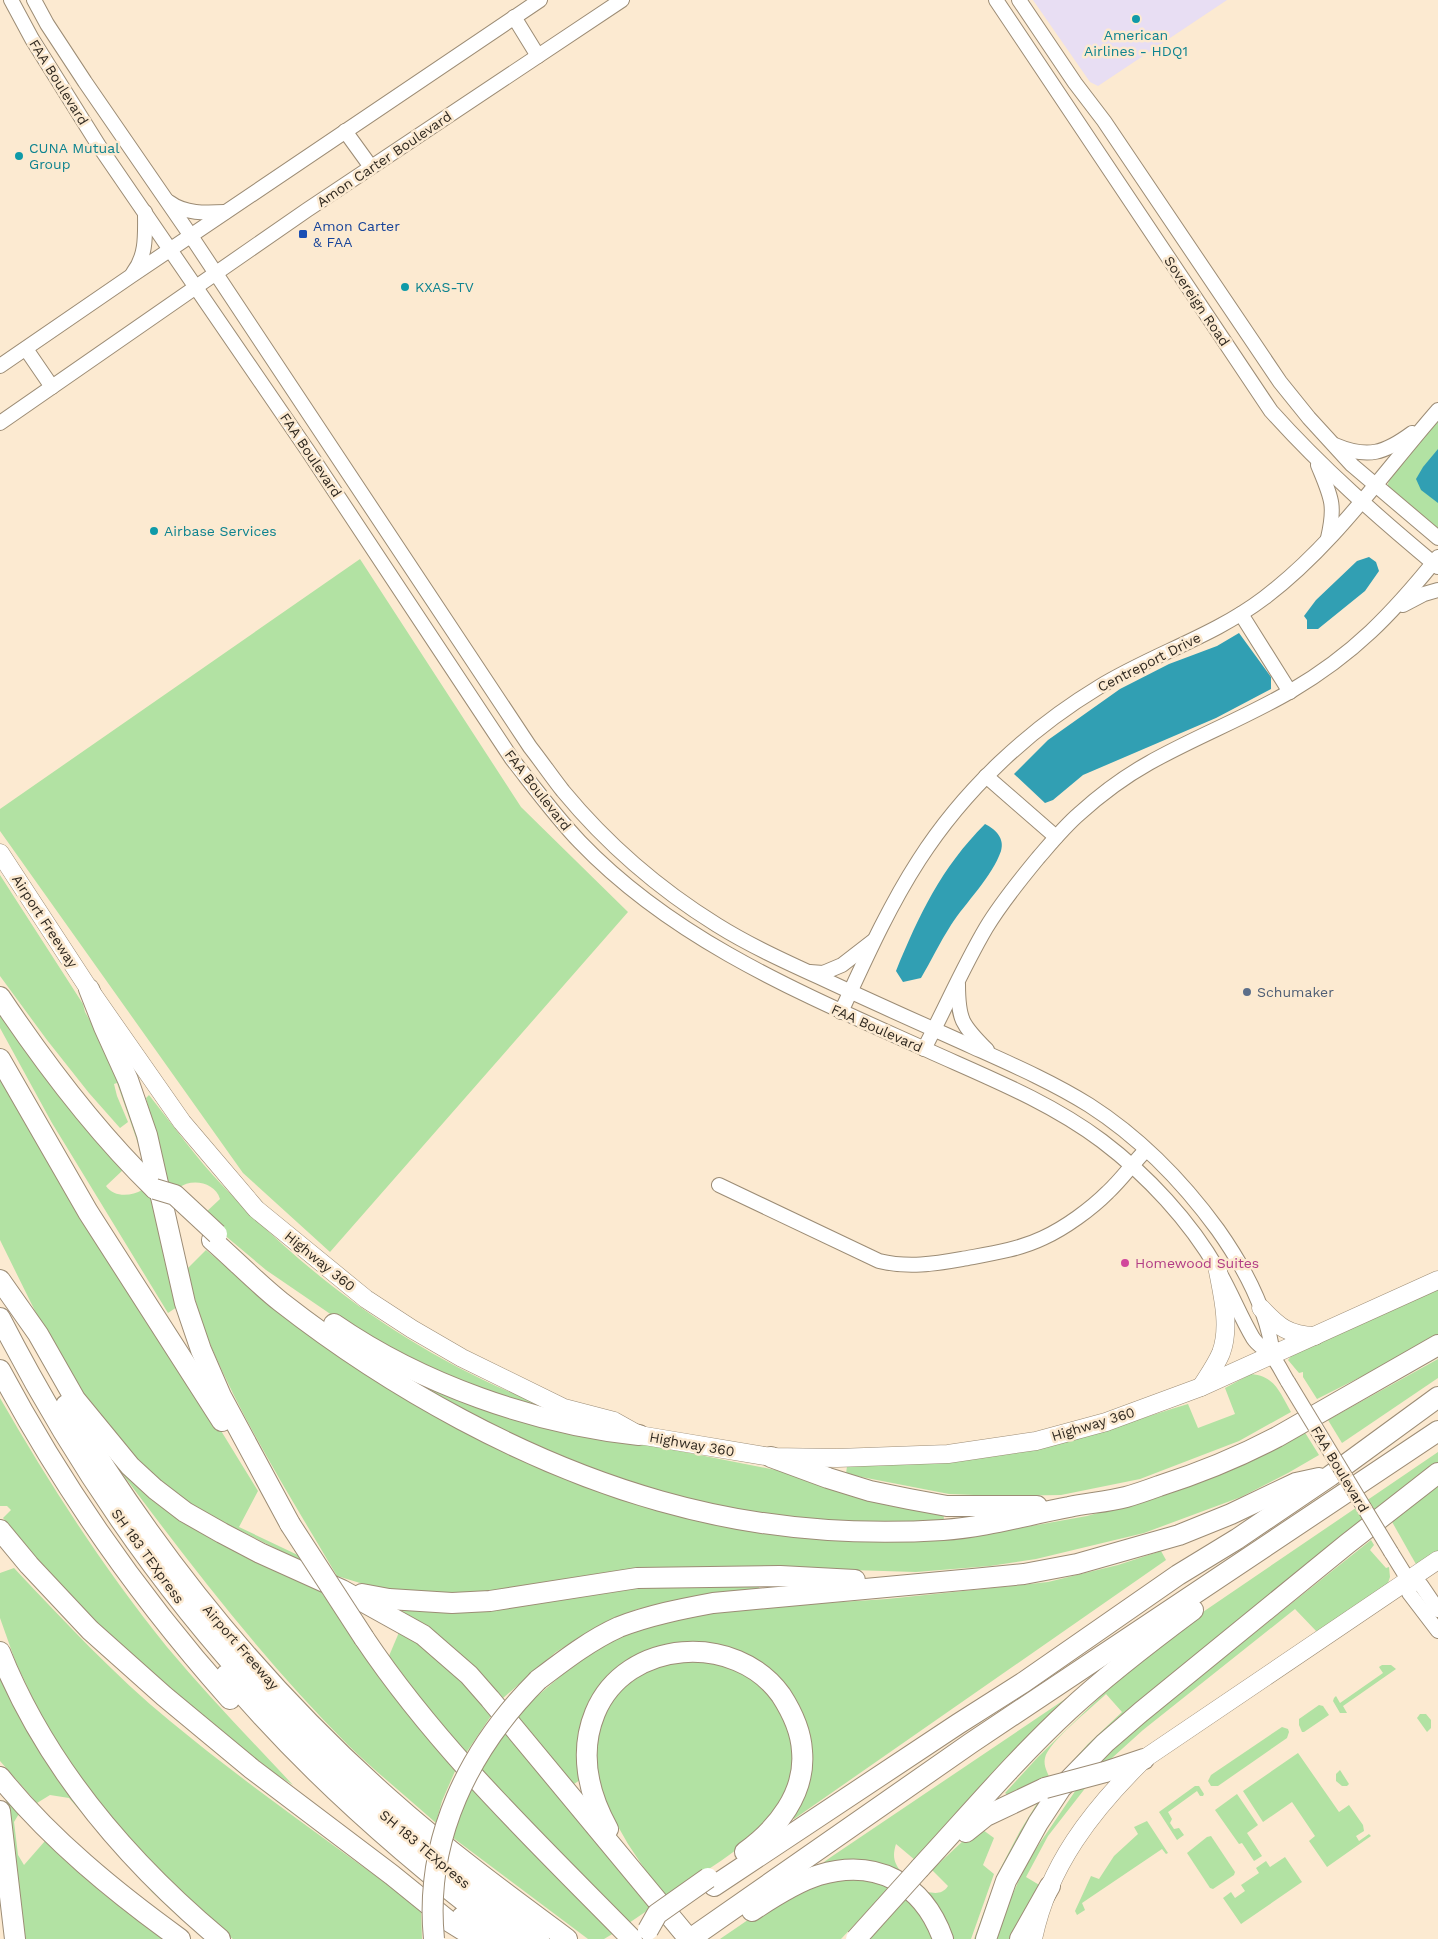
<svg xmlns="http://www.w3.org/2000/svg" width="1438" height="1939" viewBox="0 0 1438 1939" font-family="'Work Sans',sans-serif">
<rect width="100%" height="100%" fill="#fcead1"/>
<polygon fill="#e8def3" points="1033,0 1227,0 1098,86 1090,82"/>
<g fill="#b2e2a3">
<polygon points="1438,421 1438,531 1387,487 1391,475"/>
<polygon points="360,559 521,807 628,912 330,1252 243,1173 0,831 0,809"/>
<polygon points="0,875 83,1004 85,1012 100,1038 131,1113 142,1155 117,1083 114,1084 117,1096 128,1122 120,1128 89,1093 47,1040 0,976"/>
<path d="M0 1011 124 1169 106 1186C114 1198 132 1196 142 1190L154 1201 177 1307 168 1313 52 1123 0 1028Z"/>
<polygon points="0,1071 258,1491 239,1527 302,1557 305,1563 201,1511 176,1494 138,1461 104,1422 78,1386 37,1315 0,1240"/>
<path d="M149 1095C173 1125 196 1158 223 1186 312 1281 420 1359 542 1405V1410L503 1400 364 1337 266 1270 216 1228 203 1215 220 1199C215 1182 191 1178 179 1188L175 1184 173 1187 167 1180 146 1098Z"/>
<path d="M206 1250 287 1317 337 1354 693 1518 987 1534 1087 1516 1152 1498 1304 1431 1319 1455 1288 1473 1241 1497 1144 1533 1036 1559 990 1566 916 1572 719 1566 627 1571 502 1590 447 1595 380 1589 337 1576C294 1503 248 1430 214 1353 202 1326 195 1297 186 1270Z"/>
<polygon points="1438,1288 1438,1338 1317,1399 1303,1377 1303,1372 1299,1373 1288,1360 1292,1355"/>
<polygon points="1438,1359 1438,1378 1342,1443 1328,1420"/>
<path d="M1251 1374C1275 1376 1280 1393 1291 1412L1239 1441 1140 1479 1061 1495 999 1496 949 1494 846 1474 847 1466C917 1464 988 1460 1056 1444 1100 1433 1144 1417 1188 1404L1198 1428 1235 1414 1225 1388Z"/>
<path d="M400 1375 634 1442 786 1472 943 1510 944 1520C919 1521 894 1523 868 1523 790 1521 704 1507 629 1483 549 1458 473 1415 400 1375Z"/>
<path d="M0 1398C50 1485 104 1569 167 1647 207 1695 250 1739 293 1785 244 1755 200 1718 158 1680 102 1630 49 1577 3 1518L11 1510 7 1506H0Z"/>
<path d="M1438 1452V1468L1057 1778 1088 1744 1122 1712 1106 1694C1093 1707 1048 1742 1045 1758 1043 1766 1048 1774 1051 1780L1008 1795 1005 1793 1038 1757 1106 1691 1200 1614Z"/>
<path d="M123 1466 171 1511 211 1539 277 1570 317 1586 358 1645 456 1769 442 1801 436 1823C407 1797 376 1772 348 1745 263 1660 190 1564 118 1468Z"/>
<polygon points="1438,1482 1438,1553 1417,1566 1391,1520"/>
<polygon points="1371,1540 1374,1545 1370,1550 1386,1568 1389,1567 1390,1577 1387,1586 1318,1633 1295,1609 1143,1730 1102,1767 1094,1769 1120,1743 1168,1702"/>
<polygon points="1161,1551 1166,1560 794,1819 791,1816 801,1719 715,1646 610,1680 583,1778 574,1784 515,1715 589,1652 642,1627 700,1611 887,1599 1048,1582 1118,1565"/>
<path d="M14 1568C64 1621 114 1675 170 1721 251 1788 337 1847 421 1909L422 1939H233L214 1926 132 1842 70 1769 51 1737 16 1663 0 1618V1573Z"/>
<polygon points="757,1583 760,1590 749,1589 637,1609 595,1628 556,1652 503,1698 484,1677 401,1610 461,1610 641,1587"/>
<polygon points="405,1629 495,1710 466,1753 427,1707 389,1656 400,1630"/>
<path d="M685 1660C706 1660 725 1663 744 1673 782 1694 801 1743 790 1785 788 1792 782 1802 778 1808 755 1844 700 1874 664 1898L628 1844 599 1793 596 1738 605 1708 621 1690 650 1668Z"/>
<polygon points="1382,1665 1391,1665 1396,1669 1343,1706 1347,1713 1340,1713 1333,1701 1334,1698 1336,1696 1340,1703 1383,1673 1379,1667"/>
<polygon points="0,1672 6,1687 203,1935 179,1917 152,1892 69,1798 50,1795 37,1803 0,1761"/>
<path d="M1098 1677 915 1860 896 1844C892 1857 894 1863 902 1873L823 1866 824 1862 831 1857Z"/>
<polygon points="1319,1705 1323,1706 1329,1715 1304,1732 1302,1732 1299,1725 1299,1719"/>
<polygon points="1420,1714 1426,1714 1431,1720 1431,1728 1427,1732 1417,1718"/>
<polygon points="506,1725 654,1906 629,1923 478,1767"/>
<polygon points="1282,1727 1288,1729 1289,1732 1287,1738 1218,1786 1211,1786 1208,1781 1211,1775"/>
<polygon points="1298,1753 1339,1812 1349,1805 1363,1825 1364,1831 1356,1836 1359,1841 1369,1834 1371,1836 1327,1867 1309,1841 1315,1836 1292,1802 1263,1822 1243,1791"/>
<polygon points="1340,1770 1349,1784 1347,1786 1342,1786 1336,1781 1336,1774"/>
<polygon points="1090,1782 1048,1836 1026,1877 1041,1886 1015,1939 997,1939 1007,1906 1029,1859 1080,1784"/>
<polygon points="469,1786 614,1933 604,1939 588,1939 452,1837"/>
<polygon points="1195,1786 1199,1786 1204,1794 1203,1796 1200,1796 1197,1791 1168,1812 1172,1819 1170,1823 1174,1829 1179,1828 1184,1835 1177,1840 1159,1812"/>
<polygon points="1050,1793 982,1939 974,1939 998,1873 1020,1831 1041,1797"/>
<polygon points="1237,1794 1258,1825 1247,1833 1262,1856 1254,1861 1242,1843 1239,1844 1215,1810"/>
<path d="M6 1797 20 1812 14 1822 18 1855 24 1865 45 1841C82 1878 121 1909 164 1939H24Z"/>
<polygon points="1147,1821 1168,1853 1166,1854 1162,1849 1082,1903 1085,1910 1077,1915 1075,1911 1091,1876 1099,1879 1114,1856 1138,1834 1134,1827"/>
<path d="M988 1825 983 1830 994 1838 983 1865 994 1874 971 1939H947L926 1892C935 1893 942 1895 948 1886L932 1870 964 1840Z"/>
<polygon points="1211,1836 1235,1872 1234,1875 1213,1889 1210,1888 1187,1853 1207,1837"/>
<polygon points="1285,1857 1302,1882 1241,1924 1223,1898 1231,1892 1235,1898 1245,1891 1241,1885 1259,1873 1256,1868 1266,1861 1270,1867"/>
<polygon points="855,1877 891,1886 841,1939 720,1939 761,1911 819,1883"/>
<polygon points="908,1896 935,1939 868,1939"/>
</g>
<g fill="#319fb3">
<polygon points="1438,449 1438,503 1421,490 1416,479 1423,467"/>
<polygon points="1369,557 1376,562 1379,571 1365,591 1318,629 1307,629 1307,620 1304,616 1316,600 1357,561"/>
<polygon points="1239,633 1271,677 1271,689 1216,718 1083,775 1053,800 1045,803 1014,774 1048,740 1120,689 1169,664 1217,646"/>
<path d="M985 824C995 829 1005 838 1001 851 992 877 966 902 951 925 940 942 931 961 921 978L903 982 896 971C919 915 941 868 985 824Z"/>
</g>
<g fill="none" stroke-linecap="round" stroke-linejoin="round">
<defs>
<g id="minor">
<path d="M11 0 32 39 99 146 308 451 512 759C534 787 555 816 580 842 673 939 796 991 916 1045 979 1074 1046 1099 1102 1141 1147 1175 1190 1221 1218 1270 1231 1292 1240 1316 1253 1338 1258 1346 1266 1349 1272 1356 1278 1363 1283 1374 1288 1382"/>
<path d="M34 0 47 24 85 82 191 236 530 747C541 761 552 777 563 791 606 843 659 889 717 925 749 945 784 961 819 977 870 1001 922 1024 973 1047 1013 1065 1052 1082 1089 1105 1139 1137 1183 1182 1218 1230 1244 1267 1268 1310 1273 1356"/>
<path d="M996 0 1271 411C1322 468 1379 518 1438 567"/>
<polyline points="1019,0 1075,83 1104,121 1280,382 1309,418 1352,465 1438,538"/>
<polyline points="514,17 538,56"/>
<polyline points="345,131 371,167"/>
<path d="M169 202C185 214 205 213 225 212"/>
<path d="M133 273C147 255 145 234 145 212"/>
<polyline points="26,349 52,387"/>
<polyline points="0,366 131,276 540,0"/>
<polyline points="0,423 307,210 622,0"/>
<path d="M1335 445C1368 459 1385 453 1412 433"/>
<path d="M1318 465C1331 497 1336 504 1328 538"/>
<polyline points="1403,605 1424,594 1438,590"/>
<polyline points="1241,614 1290,692"/>
<polyline points="986,776 1056,837"/>
<polyline points="810,972 823,973 842,965 873,941"/>
<path d="M958 984C958 1020 962 1025 987 1050"/>
<path d="M841 1012C865 960 888 908 919 860 964 790 1028 730 1099 687 1153 654 1214 636 1264 598 1333 546 1382 474 1438 410"/>
<path d="M924 1049C945 1009 963 967 986 928 1001 903 1019 881 1038 858 1051 843 1064 827 1079 814 1100 795 1124 777 1149 763 1195 737 1245 718 1291 691 1354 654 1392 614 1438 557"/>
<path d="M719 1185 879 1261C908 1268 934 1264 962 1259 989 1254 1018 1250 1043 1238 1065 1228 1091 1209 1108 1192 1122 1179 1133 1163 1146 1150"/>
<polyline points="1391,1552 1409,1581 1409,1593 1438,1631"/>
<polyline points="1409,1581 1421,1585 1438,1610"/>
</g>
<g id="major">
<polyline points="0,853 89,989 182,1122 256,1209 366,1299 412,1329 462,1358 564,1408 614,1421 639,1435 771,1457 837,1458 948,1454 1036,1441 1106,1422 1201,1387 1438,1280"/>
<path d="M1261 1308C1279 1327 1288 1335 1315 1336"/>
<path d="M1201 1387C1208 1376 1216 1365 1221 1353 1231 1326 1222 1293 1217 1266"/>
<path d="M1033 1939C1048 1866 1092 1810 1144 1759L1438 1560"/>
</g>
<g id="highway">
<polyline points="89,989 104,1027 128,1080 147,1135 185,1303 201,1350 221,1396 290,1524"/>
<path d="M0 997C45 1064 97 1133 155 1189"/>
<polyline points="0,1059 88,1212 222,1421"/>
<path d="M212 1240C235 1260 257 1283 281 1302 391 1388 526 1463 660 1501 751 1527 849 1536 943 1530 986 1527 1026 1515 1069 1507 1088 1503 1107 1502 1126 1497 1137 1494 1148 1490 1159 1486 1200 1473 1239 1457 1277 1437L1438 1345"/>
<polyline points="0,1280 38,1334 75,1399 130,1466 155,1489 185,1512 222,1533 260,1553 342,1590 423,1635 469,1675 490,1699 689,1939"/>
<path d="M0 1318C81 1476 185 1624 313 1749 384 1818 459 1880 539 1939"/>
<path d="M334 1324C421 1384 534 1424 639 1435"/>
<path d="M0 1370C63 1488 141 1599 230 1699"/>
<path d="M66 1405C153 1551 261 1685 388 1798 445 1849 506 1894 567 1939"/>
<polyline points="771,1457 828,1478 870,1491 909,1499 947,1506 1037,1506"/>
<polyline points="0,1530 29,1565 90,1630 164,1696 252,1769 392,1875 450,1922 471,1935"/>
<polyline points="362,1594 389,1599 452,1603 490,1601 637,1578 780,1576 855,1580"/>
<path d="M364 1638C439 1750 538 1843 632 1939"/>
<path d="M0 1652C46 1767 126 1860 220 1939"/>
<path d="M226 1675C310 1775 409 1861 513 1939"/>
<path d="M538 1680C563 1661 590 1640 619 1627 650 1615 681 1609 713 1603L973 1579 1024 1574 1077 1564 1179 1535 1231 1514 1296 1483 1319 1478"/>
<polyline points="1105,1772 1144,1759"/>
<path d="M0 1777C50 1839 115 1892 180 1939"/>
<polyline points="0,1811 15,1939"/>
<path d="M608 1829C588 1793 579 1752 595 1713 626 1638 736 1632 781 1695 792 1712 801 1731 802 1751 806 1793 777 1829 745 1852"/>
<polyline points="966,1832 986,1816 1045,1788"/>
<path d="M920 1868C969 1815 1016 1759 1069 1710 1108 1674 1150 1642 1193 1610"/>
<polyline points="714,1886 958,1724 1024,1682 1178,1575 1237,1539 1330,1476 1438,1397"/>
<path d="M752 1911C770 1899 799 1881 819 1875 876 1858 923 1883 943 1939"/>
<polyline points="462,1917 490,1939"/>
<polyline points="690,1939 971,1743 1438,1431"/>
<polyline points="986,1939 1006,1881 1038,1823 1061,1788 1105,1743 1141,1712 1347,1544 1438,1473"/>
<polyline points="1020,1939 1050,1886"/>
</g>
</defs>
<use href="#minor" stroke="#9c8c75" stroke-width="16"/>
<use href="#major" stroke="#9c8c75" stroke-width="19"/>
<use href="#highway" stroke="#9c8c75" stroke-width="22"/>
<use href="#minor" stroke="#fff" stroke-width="14"/>
<use href="#major" stroke="#fff" stroke-width="18"/>
<use href="#highway" stroke="#fff" stroke-width="20"/>
<defs>
<polyline id="minor-bridge" points="1288,1382 1391,1552"/>
<g id="highway-bridge">
<polyline points="155,1189 175,1195 217,1234"/>
<polyline points="290,1524 364,1638"/>
<polyline points="1045,1788 1105,1772"/>
<polyline points="648,1930 657,1914 708,1878"/>
<path d="M434 1939C424 1839 469 1749 538 1680"/>
<polyline points="856,1939 920,1868"/>
</g>
</defs>
<use href="#minor-bridge" stroke="#9c8c75" stroke-width="16" stroke-linecap="butt"/>
<use href="#highway-bridge" stroke="#9c8c75" stroke-width="22" stroke-linecap="butt"/>
<use href="#minor-bridge" stroke="#fff" stroke-width="14"/>
<use href="#highway-bridge" stroke="#fff" stroke-width="20"/>
</g>
<g fill="#0f9aa8" stroke="#fcead1" stroke-width="2">
<circle cx="1136" cy="19" r="5"/>
<circle cx="19" cy="156" r="5"/>
<circle cx="405" cy="287" r="5"/>
<circle cx="154" cy="531" r="5"/>
</g>
<rect fill="#1a4fb4" stroke="#fcead1" stroke-width="2" x="298" y="229" width="10" height="10" rx="2.5"/>
<circle fill="#5c6f8a" stroke="#fcead1" stroke-width="2" cx="1247" cy="992" r="5"/>
<circle fill="#d1479c" stroke="#fcead1" stroke-width="2" cx="1125" cy="1263" r="5"/>
<g text-anchor="middle" stroke-width="5" stroke-linejoin="round" paint-order="stroke">
<g font-size="14" fill="#0d838f" stroke="#fcead1" text-anchor="start">
<text x="1136" y="40" text-anchor="middle">American<tspan x="1136" dy="16">Airlines - HDQ1</tspan></text>
<text x="29" y="153">CUNA Mutual<tspan x="29" dy="16">Group</tspan></text>
<text x="415" y="292">KXAS-TV</text>
<text x="164" y="536">Airbase Services</text>
</g>
<g font-size="14" fill="#302920" stroke="#fcead1">
<text transform="translate(59 82) rotate(58)" y="5">FAA Boulevard</text>
<text transform="translate(384 159) rotate(-34)" y="5">Amon Carter Boulevard</text>
<text transform="translate(1197 301) rotate(56)" y="5">Sovereign Road</text>
<text transform="translate(311 455) rotate(56)" y="5">FAA Boulevard</text>
<text transform="translate(1149 662) rotate(-27)" y="5">Centreport Drive</text>
<text transform="translate(538 790) rotate(52)" y="5">FAA Boulevard</text>
<text transform="translate(45 921) rotate(57)" y="5">Airport Freeway</text>
<text transform="translate(877 1028) rotate(24)" y="5">FAA Boulevard</text>
<text transform="translate(320 1261) rotate(39)" y="5">Highway 360</text>
<text transform="translate(1093 1424) rotate(-17)" y="5">Highway 360</text>
<text transform="translate(692 1444) rotate(10)" y="5">Highway 360</text>
<text transform="translate(1340 1469) rotate(59)" y="5">FAA Boulevard</text>
<text transform="translate(148 1556) rotate(54)" y="5">SH 183 TEXpress</text>
<text transform="translate(241 1647) rotate(49)" y="5">Airport Freeway</text>
<text transform="translate(425 1849) rotate(40)" y="5">SH 183 TEXpress</text>
</g>
<g font-size="14" fill="#164399" stroke="#fcead1" text-anchor="start">
<text x="313" y="231">Amon Carter<tspan x="313" dy="16">&amp; FAA</tspan></text>
</g>
<g font-size="14" fill="#4e5e75" stroke="#fcead1" text-anchor="start">
<text x="1257" y="997">Schumaker</text>
</g>
<g font-size="14" fill="#b23c85" stroke="#fcead1" text-anchor="start">
<text x="1135" y="1268">Homewood Suites</text>
</g>
</g>
</svg>
